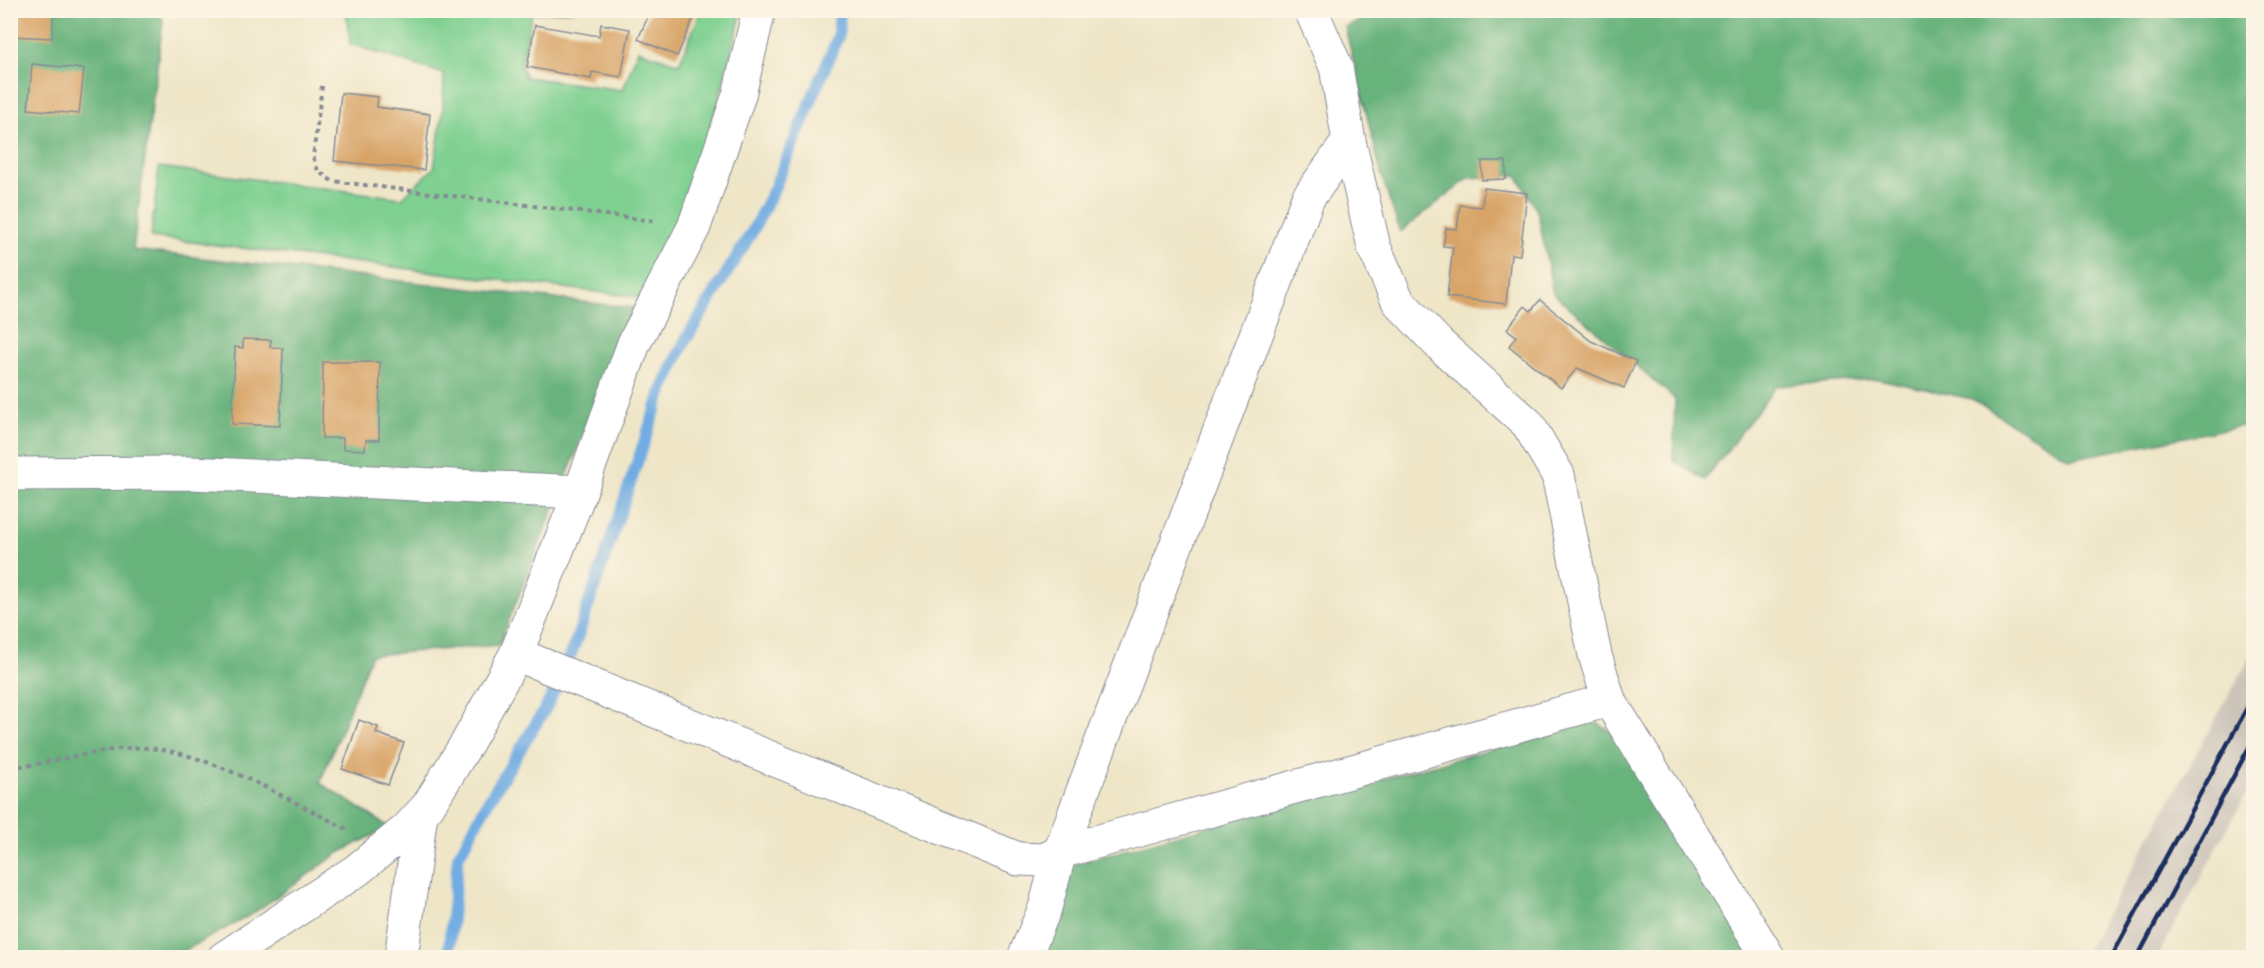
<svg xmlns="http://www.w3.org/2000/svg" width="2264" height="968" viewBox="0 0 2264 968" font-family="Delius,sans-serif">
<rect width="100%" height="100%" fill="#fcf5e5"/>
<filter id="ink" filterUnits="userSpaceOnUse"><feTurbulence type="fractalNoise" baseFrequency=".0167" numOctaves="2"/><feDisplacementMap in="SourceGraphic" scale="12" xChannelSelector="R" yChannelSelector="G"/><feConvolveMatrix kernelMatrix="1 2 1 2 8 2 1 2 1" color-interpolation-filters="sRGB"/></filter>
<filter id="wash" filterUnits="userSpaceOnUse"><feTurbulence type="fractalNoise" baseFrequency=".008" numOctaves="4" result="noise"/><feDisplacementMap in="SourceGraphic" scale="24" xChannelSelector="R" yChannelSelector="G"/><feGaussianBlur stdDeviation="1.35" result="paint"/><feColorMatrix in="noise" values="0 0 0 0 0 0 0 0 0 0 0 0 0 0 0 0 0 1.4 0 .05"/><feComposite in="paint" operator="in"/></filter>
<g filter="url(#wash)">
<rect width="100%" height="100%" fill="#efe6c8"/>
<polygon fill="#cbc3b8" points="2253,652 2253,782 2157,957 2083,957"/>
<polygon fill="#7fd091" stroke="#4d8078" stroke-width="1.5" points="346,11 575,11 532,13 521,65 525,77 623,90 638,50 679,64 701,11 742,11 708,140 687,203 645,298 151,237 159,167 402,198 434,168 443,110 444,74 350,44"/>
<g fill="#67b27b" stroke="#41706c" stroke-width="1.5">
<polygon points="1386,10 2253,11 2253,424 2070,459 1972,399 1878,379 1776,386 1705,480 1673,460 1675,399 1553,293 1538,213 1517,175 1469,178 1400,232 1382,177 1345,27"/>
<polygon points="10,11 159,11 163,21 133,250 634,308 499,645 371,655 320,783 389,827 339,853 252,914 173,957 11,957"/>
<polygon points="1594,721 1619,737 1753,958 1031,958 1066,866"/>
</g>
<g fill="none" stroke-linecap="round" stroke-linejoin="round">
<polyline stroke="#71ace2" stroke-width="12" points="448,958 458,857 488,802 548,704 575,644 661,393 685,341 752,232 773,191 838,37 840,10"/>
</g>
<g id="blocks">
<g fill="#d8a468">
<polygon points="10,10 54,10 52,38 10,36"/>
<polygon points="651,10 697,10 677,56 638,39"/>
<polygon points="601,24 630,29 621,77 592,72 591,79 527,67 535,25 599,36"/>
<polygon points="32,64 84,69 79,114 28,109"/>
<polygon points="341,93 378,97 377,107 430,114 424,170 334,161"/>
<polygon points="1482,161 1506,161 1506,179 1482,180"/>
<polygon points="1484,188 1527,193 1520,255 1511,254 1506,304 1447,297 1453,247 1443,246 1446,228 1457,229 1460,205 1482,207"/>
<polygon points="1540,300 1591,341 1636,361 1624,388 1577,368 1561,388 1509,346 1516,336 1507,329 1525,306 1531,311"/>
<polygon points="243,339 271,340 270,347 283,348 280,426 232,424 235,347 243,348"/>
<polygon points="323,362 380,362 379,440 366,440 365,450 343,449 343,438 322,438"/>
<polygon points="359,720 378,727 376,733 404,743 388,785 342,769"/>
</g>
</g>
</g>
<g filter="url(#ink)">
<use href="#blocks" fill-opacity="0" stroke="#858a93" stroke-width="1.5"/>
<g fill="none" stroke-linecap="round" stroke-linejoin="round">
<defs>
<g id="minor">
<polyline points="1311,10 1336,67 1349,141 1374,247 1398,301 1438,343 1528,424 1558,475 1595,655 1609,700 1769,958"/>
<polyline points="10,474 192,473 580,492"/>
<polyline points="516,654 1018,859 1044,860 1060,852 1609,700"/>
<polyline points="224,958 357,870 407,829 428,806 467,743 516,654 580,492 634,343 694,227 739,95 759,10"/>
<polyline points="401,958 421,814"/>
<polyline points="1024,958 1045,908 1060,852 1079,801 1308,198 1349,141"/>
</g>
</defs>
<use href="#minor" stroke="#858a93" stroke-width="35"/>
<g stroke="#858a93" stroke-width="4" stroke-dasharray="4.5 4.5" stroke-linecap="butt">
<polyline points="322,86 313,157 318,171 332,181 655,221"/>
<path d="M10 766H25C59 760 95 751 129 748 197 743 287 800 347 829"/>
</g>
<use href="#minor" stroke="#fff" stroke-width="33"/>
<g stroke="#1b2f5e" stroke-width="4.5">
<polyline points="2111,958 2254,695"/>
<polyline points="2137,958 2254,738"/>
</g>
</g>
</g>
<rect width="2264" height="968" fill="none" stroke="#fcf5e5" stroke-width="36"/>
</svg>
